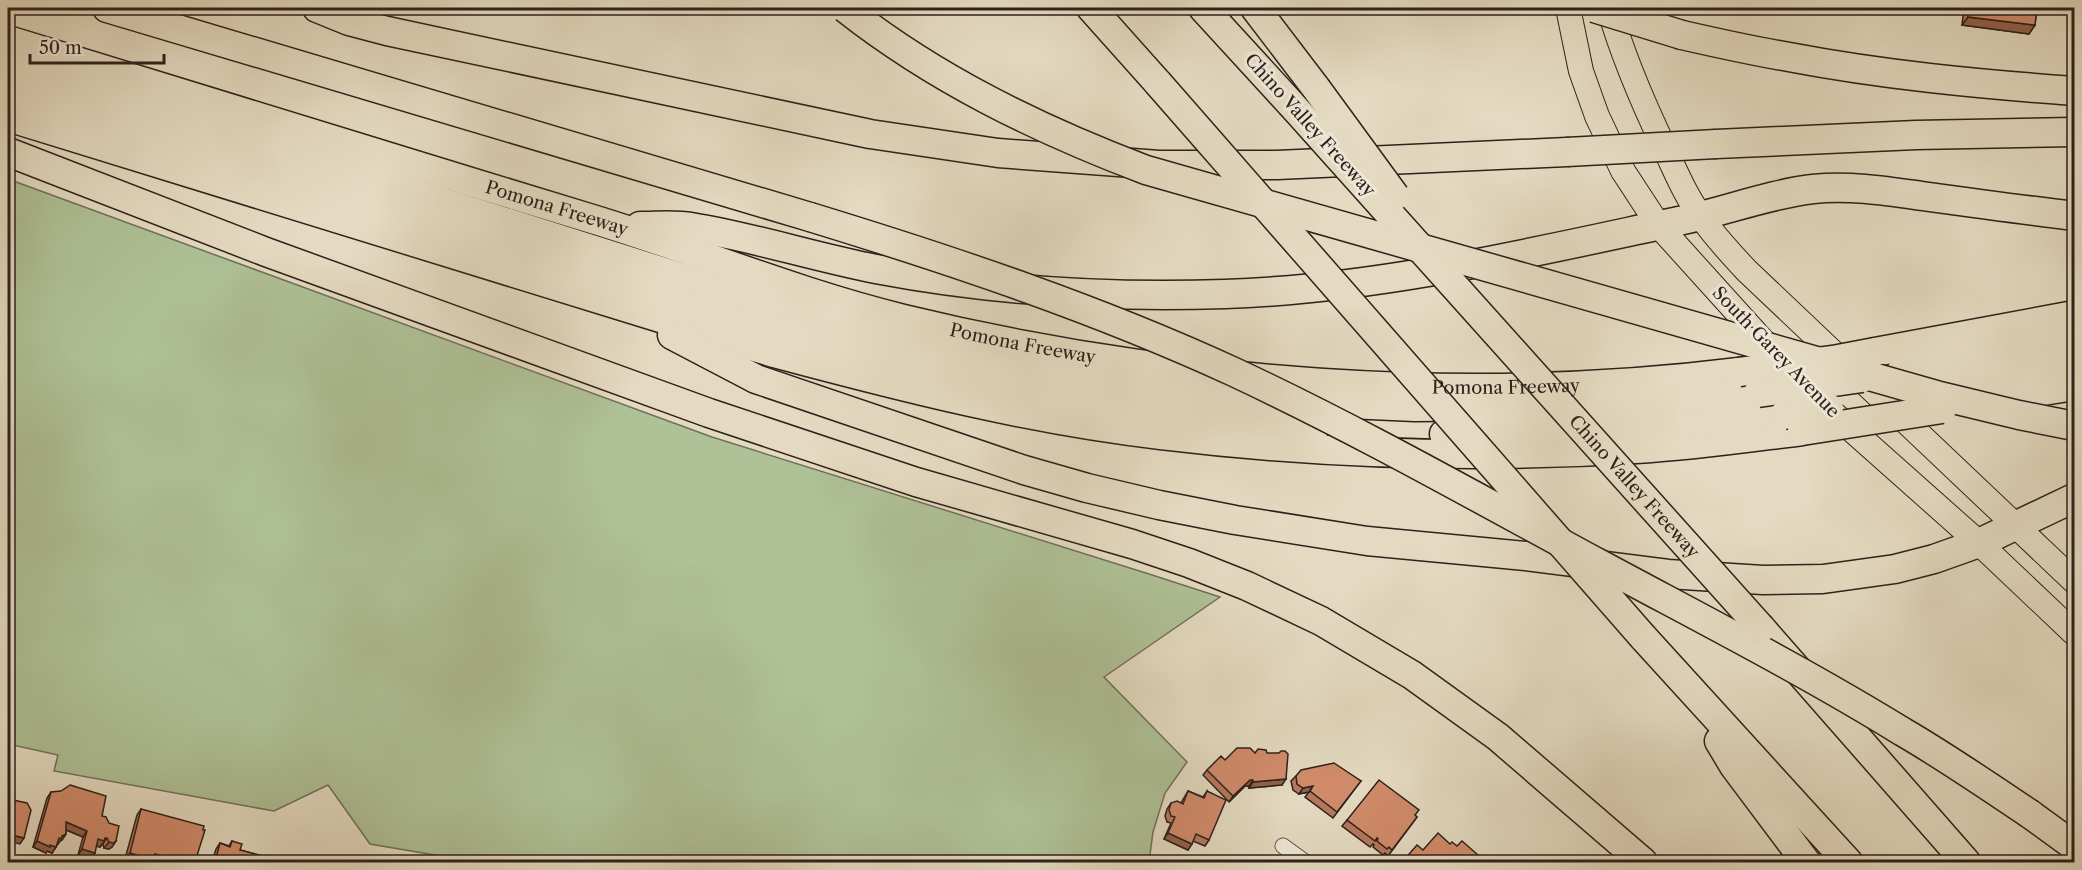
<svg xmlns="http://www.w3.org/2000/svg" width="2082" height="870" viewBox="0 0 2082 870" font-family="'Libre Caslon Text',serif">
<rect width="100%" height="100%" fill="#e4dac1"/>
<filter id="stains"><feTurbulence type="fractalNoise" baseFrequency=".00333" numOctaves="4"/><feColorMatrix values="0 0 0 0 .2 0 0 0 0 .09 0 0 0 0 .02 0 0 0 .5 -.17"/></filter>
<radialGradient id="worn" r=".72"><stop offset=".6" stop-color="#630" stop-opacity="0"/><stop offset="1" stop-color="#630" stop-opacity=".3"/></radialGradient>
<polygon fill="#afc197" stroke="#6e7159" stroke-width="1.5" points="8,179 712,437 1149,574 1220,597 1104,677 1187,762 1165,793 1153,832 1149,862 476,862 370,844 328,785 274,811 54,771 58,755 8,744"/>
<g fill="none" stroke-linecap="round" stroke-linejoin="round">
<defs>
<polyline id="minor" points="1283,846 1305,862"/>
<g id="primary">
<polyline points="1568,8 1581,71 1597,116 1623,171 1659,226 1772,351"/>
<path d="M1609 8C1623 57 1643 103 1665 149 1676 172 1686 197 1702 218 1715 237 1731 254 1747 271L2074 581"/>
<polyline points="1835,415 1979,543 2074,633"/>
</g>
<g id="motorway">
<polyline points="107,8 810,217"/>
<polyline points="317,8 349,21 387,31 870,134 998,153 1159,165 1277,165 1567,152"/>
<polyline points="1091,8 1158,83"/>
<polyline points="1203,8 1291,104"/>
<polyline points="1255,8 1316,88"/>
<path d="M1682 35C1717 43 1753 51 1789 57 1883 75 1979 84 2074 91"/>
<path id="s1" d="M8 40C201 99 395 159 589 218 695 250 797 293 904 319 1171 384 1467 406 1739 372"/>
<polyline points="8,65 756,301 898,340 1007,364 1173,389 1257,400 1415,407 1609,405 1758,393"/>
<polyline points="8,89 643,290 803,339 924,371 1054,398 1196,418 1314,430"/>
<path d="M8 117 774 353C901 387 1030 420 1161 435 1318 454 1478 459 1636 449 1691 446 1746 438 1802 431"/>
<polyline points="1716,144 1916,135 2074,132"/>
<polyline points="8,152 266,252 709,413 916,482 1132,544 1189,563 1247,586 1321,621 1412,675 1498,737 1643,862"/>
<path d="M640 226C657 226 675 224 691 227 753 237 814 257 876 269 992 291 1108 298 1225 294 1379 289 1529 253 1679 221 1723 212 1769 194 1813 189 1849 185 1887 191 1922 196 1973 203 2024 210 2074 216"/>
<polyline points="672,335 756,379 1024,470 1087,488 1159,505 1235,520 1367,541 1526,556 1668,574 1763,580 1823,579 1895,569 1934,559 1979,543 2074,498"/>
<polyline points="1875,352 2074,315"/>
<polyline points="1900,373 2074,342"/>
<polyline points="1923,393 2074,365"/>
<polyline points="2007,397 2074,386"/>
<polyline points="1444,434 1623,430 1766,416"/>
<polyline points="1761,628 1966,862"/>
<polyline points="1643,637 1848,862"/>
<polyline points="1719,741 1734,766 1806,862"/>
<polyline points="2030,814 2074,846"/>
</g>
</defs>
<use href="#minor" stroke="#5a4f44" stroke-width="17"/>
<use href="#primary" stroke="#2c211b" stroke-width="26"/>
<use href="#motorway" stroke="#2c211b" stroke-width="31"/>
<use href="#minor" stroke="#ede7d7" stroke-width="15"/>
<use href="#primary" stroke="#e4dac1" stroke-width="24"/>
<use href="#motorway" stroke="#e4dac1" stroke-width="28"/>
<defs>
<g id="motorway-bridge">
<path d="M845 8C935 79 1038 129 1146 170L1936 395 2019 415 2074 426"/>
<polyline points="1594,8 1682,35"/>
<polyline points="1158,83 1643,637"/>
<polyline points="1316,88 1395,196"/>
<path id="s2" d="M1291 104 1761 628"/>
<polyline points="1567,152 1716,144"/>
<path d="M810 217C954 261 1097 309 1234 372 1358 430 1478 498 1598 563 1700 618 1804 671 1903 732 1946 757 1988 786 2030 814"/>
<polyline points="1739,372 1833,360 1875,352"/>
<polyline points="1758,393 1862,378"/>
<polyline points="1784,415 1829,408"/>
<polyline points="1802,431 1942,409"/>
</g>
</defs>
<use href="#motorway-bridge" stroke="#2c211b" stroke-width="31" stroke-linecap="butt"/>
<use href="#motorway-bridge" stroke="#e4dac1" stroke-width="28"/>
</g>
<g fill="#b4785c" stroke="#2c211b" stroke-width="1.5">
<polygon points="1964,8 2037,8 2035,25 2029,34 1962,25"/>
<polygon points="1255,753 1282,785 1249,788 1249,786 1245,786 1229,802 1203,775 1207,770 1225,760"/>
<polygon points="1296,776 1361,781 1333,818 1305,797 1309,792 1299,794 1293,790 1291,781"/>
<polygon points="1188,791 1203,797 1207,791 1209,840 1205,846 1193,841 1188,850 1164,839 1171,823 1167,822 1165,816 1167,809 1171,803 1181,803"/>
<polygon points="51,792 102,816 116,841 112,847 109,849 104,848 103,844 100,847 96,846 91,859 78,855 83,837 66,830 66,834 62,840 60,841 52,853 47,851 46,853 33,847 47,798"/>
<polygon points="141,809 195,862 158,862 153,861 153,862 135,862 135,861 125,859 137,815"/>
<polygon points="1415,815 1417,817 1388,856 1385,853 1383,855 1373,847 1374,845 1373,844 1370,847 1342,826 1347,820"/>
<polygon points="232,841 240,850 286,862 212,862 216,849 220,843 229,846"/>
</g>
<g fill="#92614b" stroke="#2c211b" stroke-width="1.5">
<polygon points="1968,17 2035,25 2029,34 1962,25"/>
<polygon points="1286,779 1282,785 1249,788 1253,782"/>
<polygon points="1250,780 1253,780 1249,786 1245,786 1229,802 1233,796"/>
<polygon points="1313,786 1309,792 1299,794 1303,788"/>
<polygon points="66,822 87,831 83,837 62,828"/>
<polygon points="1168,833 1192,844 1188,850 1164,839"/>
<polygon points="8,834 24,838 20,844 8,841"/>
<polygon points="66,834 62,840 60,841 57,845 59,838"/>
<polygon points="105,838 107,838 100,847 94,845 98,839"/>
<polygon points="37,841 50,845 56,847 52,853 47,851 46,853 33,847"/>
<polygon points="116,841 112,847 109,849 104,848 109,842"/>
<polygon points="82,849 95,853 91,859 78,855"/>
<polygon points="130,853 140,856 135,861 125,859"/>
<polygon points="155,854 169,858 166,862 158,862 150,860"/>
<polygon points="138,859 151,862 136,862"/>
</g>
<g fill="#d18b6b" stroke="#2c211b" stroke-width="1.5">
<polygon points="1969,8 2037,8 2035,25 1968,17"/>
<polygon points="1237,748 1250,748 1255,753 1258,749 1266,750 1267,753 1279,753 1281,751 1285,751 1288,754 1286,779 1253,782 1253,780 1250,780 1233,796 1207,770 1221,756 1225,760"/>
<polygon points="1334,763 1361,781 1337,812 1310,791 1313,786 1303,788 1297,784 1296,776 1301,770"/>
<polygon points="1379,780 1419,810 1415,815 1417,817 1392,850 1389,847 1387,849 1377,841 1378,839 1377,838 1375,841 1347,820"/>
<polygon points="70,785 106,796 102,816 106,817 109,823 119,826 116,841 113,843 109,842 107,838 105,838 104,841 98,839 95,853 82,849 87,831 66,822 66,834 62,836 61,839 59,838 56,847 50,845 50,847 37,841 51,792 61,791"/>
<polygon points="1188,791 1204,798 1207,791 1226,800 1209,840 1196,834 1192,844 1168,833 1175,817 1171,816 1169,810 1171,803 1177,801 1183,804"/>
<polygon points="8,796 12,797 13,800 27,803 31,810 24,838 8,834"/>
<polygon points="141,809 204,826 203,830 205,830 195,862 167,862 169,858 155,854 153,862 151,862 138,859 140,856 130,853"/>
<polygon points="1438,833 1450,844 1452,842 1457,846 1462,841 1478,855 1472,862 1405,862 1403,861 1417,845 1423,850"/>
<polygon points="232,841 242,844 240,850 286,862 215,862 220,843 230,847"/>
</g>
<g text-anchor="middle" stroke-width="6" stroke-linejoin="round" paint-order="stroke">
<g font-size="18" fill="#2c211b" stroke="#ede7d7">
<text transform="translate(1310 125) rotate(48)" y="6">Chino Valley Freeway</text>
<text dy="6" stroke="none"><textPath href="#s1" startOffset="574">Pomona Freeway</textPath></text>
<text dy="6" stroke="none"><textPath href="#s1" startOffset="1060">Pomona Freeway</textPath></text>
<text transform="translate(1776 352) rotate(46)" y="6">South Garey Avenue</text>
<text dy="6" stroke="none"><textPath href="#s1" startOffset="1546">Pomona Freeway</textPath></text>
<text dy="6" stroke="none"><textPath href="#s2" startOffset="514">Chino Valley Freeway</textPath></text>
</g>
</g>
<rect width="2082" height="870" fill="none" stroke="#e4dac1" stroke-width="30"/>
<rect x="9" y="9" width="2064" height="852" fill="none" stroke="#2c211b" stroke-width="3"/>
<rect x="15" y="15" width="2052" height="840" fill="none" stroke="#2c211b" stroke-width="1.5"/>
<path d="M30 54v9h134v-9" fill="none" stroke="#2c211b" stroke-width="3"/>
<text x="39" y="54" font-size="18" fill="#2c211b" stroke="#ede7d7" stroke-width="4.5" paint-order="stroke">50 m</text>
<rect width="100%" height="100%" filter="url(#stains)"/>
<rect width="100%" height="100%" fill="url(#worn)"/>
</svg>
